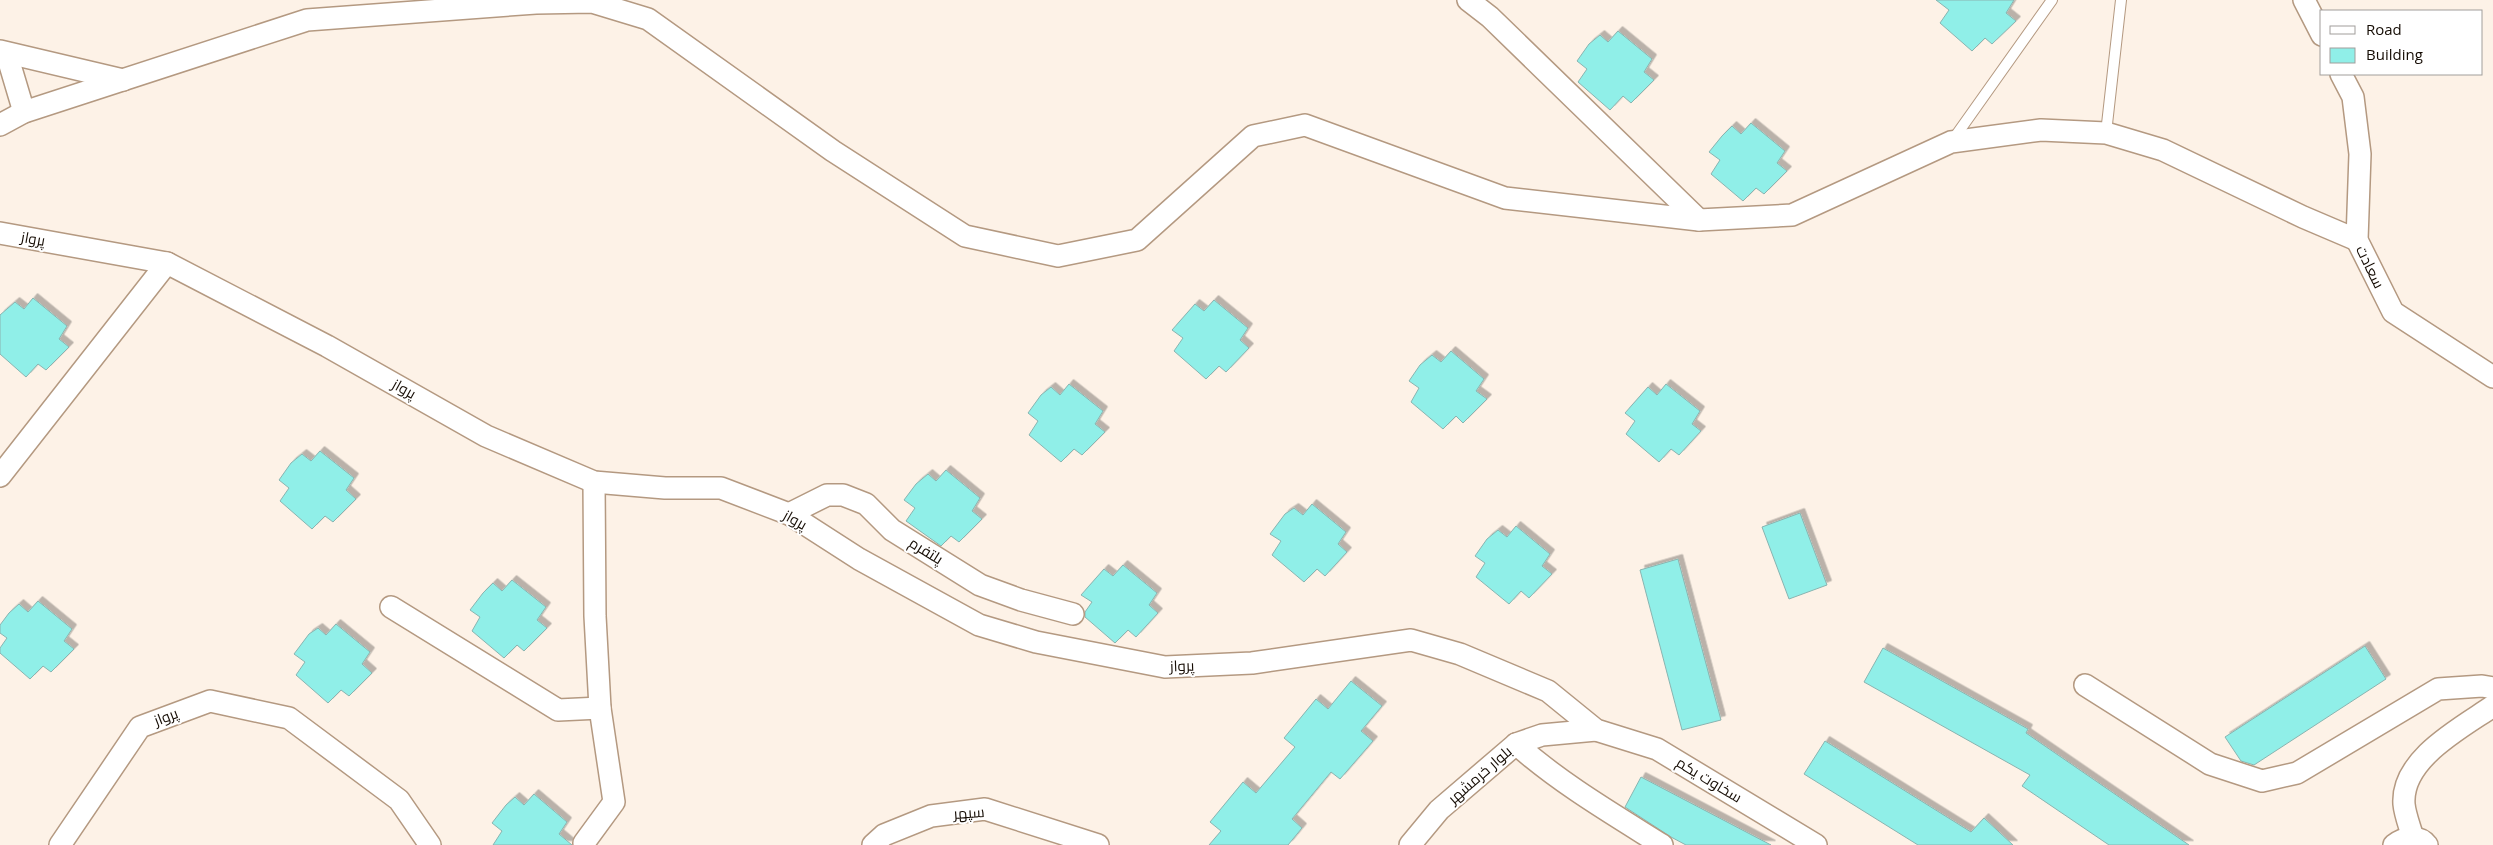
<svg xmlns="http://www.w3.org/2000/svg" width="2493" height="845" viewBox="0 0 2493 845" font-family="'Open Sans',Cairo,sans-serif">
<defs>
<filter id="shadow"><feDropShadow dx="4.5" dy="-4.5" stdDeviation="0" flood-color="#0004"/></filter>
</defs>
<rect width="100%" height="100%" fill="#fdf2e7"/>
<g fill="#90efe8" stroke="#89b4b0" filter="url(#shadow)">
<polygon points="1936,0 2014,0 2006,13 2016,21 1992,44 1985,38 1972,51 1940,23 1949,10"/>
<polygon points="1618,31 1652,59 1644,72 1654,80 1631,103 1623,96 1610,110 1578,82 1587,69 1577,61 1589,44 1600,35 1608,42"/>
<polygon points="1751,123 1785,151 1777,163 1787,171 1764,194 1756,188 1743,201 1711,174 1720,160 1709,152 1722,136 1732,126 1741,134"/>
<polygon points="33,298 67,326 59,339 69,347 46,370 38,364 26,377 0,354 0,315 15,302 24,309"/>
<polygon points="1214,300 1248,328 1240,340 1249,348 1226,372 1219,366 1206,379 1174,351 1183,338 1172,330 1195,304 1204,311"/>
<polygon points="1451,351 1484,379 1476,391 1487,399 1463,423 1456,416 1443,429 1411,402 1419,388 1409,381 1420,365 1432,355 1441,362"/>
<polygon points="1069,384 1103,411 1095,424 1105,432 1082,455 1074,449 1061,462 1029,435 1038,421 1028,413 1041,395 1051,387 1060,395"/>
<polygon points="1666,384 1700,411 1692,424 1701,431 1679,455 1671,449 1659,462 1626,434 1635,421 1625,413 1648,387 1657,395"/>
<polygon points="320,451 354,478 346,490 356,499 333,522 325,516 312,529 280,501 289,488 279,480 291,463 302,454 311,461"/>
<polygon points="946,470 980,498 972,511 982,519 959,542 951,536 941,546 906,521 915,508 904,500 916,484 928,474 936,481"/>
<polygon points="1312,504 1346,532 1338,544 1347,552 1325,576 1317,569 1304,582 1272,555 1281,541 1270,534 1285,514 1294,508 1303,515"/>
<polygon points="1800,513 1827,585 1789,599 1762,527"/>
<polygon points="1516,526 1550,554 1542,566 1552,574 1529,598 1521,591 1509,604 1476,577 1485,563 1475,556 1487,539 1498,530 1507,537"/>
<polygon points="1678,559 1721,720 1682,730 1640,570"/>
<polygon points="1123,565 1157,593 1149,605 1158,613 1136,637 1128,630 1115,643 1085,617 1085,612 1092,602 1081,595 1104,569 1113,576"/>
<polygon points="512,580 546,607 537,620 547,628 524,651 517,645 504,658 472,631 480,617 470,610 483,593 493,583 502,591"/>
<polygon points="38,601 72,629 64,641 74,649 51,672 43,666 30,679 0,653 0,648 7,638 0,633 0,625 9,613 19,604 28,612"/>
<polygon points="336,624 370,652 362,664 372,673 349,696 341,690 328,703 296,675 305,662 294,654 309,634 318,628 326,635"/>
<polygon points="2365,646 2386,679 2254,765 2241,761 2225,737"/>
<polygon points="1883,648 2028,729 2026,733 2189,845 2109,845 2022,786 2030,775 1864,682"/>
<polygon points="1351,681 1382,706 1361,731 1373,741 1340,779 1331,772 1292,819 1302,828 1288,845 1209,845 1221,831 1210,822 1243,782 1256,793 1295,747 1284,738 1316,699 1328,709"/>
<polygon points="1825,741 1971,832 1984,818 2013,845 1918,845 1804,774"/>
<polygon points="1641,777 1771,845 1686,845 1671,837 1625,807"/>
<polygon points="534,794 567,822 559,834 572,845 493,845 502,831 492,823 506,805 515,797 524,805"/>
</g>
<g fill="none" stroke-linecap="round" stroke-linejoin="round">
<defs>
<g id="service">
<polyline points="2106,133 2121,0"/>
<polyline points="1952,141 2052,0"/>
</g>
<g id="minor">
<polyline points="1468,0 1490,17 1699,220"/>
<polyline points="2304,0 2322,35"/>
<polyline points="0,51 123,80"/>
<polyline points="7,55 24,112"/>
<polyline points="2341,74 2353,97 2360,154 2357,240 2393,312 2493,377"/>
<polyline points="0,125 24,112 307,20 536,3 592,2 648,19 833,151 965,236 1058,256 1137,240 1253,136 1305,125 1505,198 1699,220 1792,215 1951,142 2041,130 2106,133 2163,150 2303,217 2357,240"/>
<polyline points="0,233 167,263 327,346 486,436 594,482 665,488 721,488 789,514 859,559 979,625 1036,642 1165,667 1252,663 1411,640 1460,654 1548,691 1596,730 1657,749 1816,845"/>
<polyline points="0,476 167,263"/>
<polyline points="789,514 827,495 843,495 866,504 892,530 980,585 1021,600 1073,614"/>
<polyline points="391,607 558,710 600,708"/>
<polyline points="2085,685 2210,764 2262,781 2297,773 2438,689 2482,686 2493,688"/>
<path d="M1516 744C1560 783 1611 813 1662 845"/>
<path d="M2413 838C2410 827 2405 815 2404 804 2401 759 2461 728 2493 706"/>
<polyline points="584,843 614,802 600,708 595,616 594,482"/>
<polyline points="60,845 140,727 210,701 289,718 399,800 430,845"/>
<polyline points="873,845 884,835 931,816 985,809 1098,845"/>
<polyline points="1410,845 1439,810 1516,744 1542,735 1596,730"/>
<path d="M2394 845C2403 838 2419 834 2427 845"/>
</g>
</defs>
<use href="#service" stroke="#b49981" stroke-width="12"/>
<use href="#minor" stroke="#b49981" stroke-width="24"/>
<use href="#service" stroke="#fff" stroke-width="10"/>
<use href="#minor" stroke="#fff" stroke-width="21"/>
</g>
<g text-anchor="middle" stroke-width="4" stroke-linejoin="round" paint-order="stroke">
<g font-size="15" fill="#150c04" stroke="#fff">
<text transform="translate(33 239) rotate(10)" y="5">پرواز</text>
<text transform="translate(2370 267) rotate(64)" y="5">سعادت</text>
<text transform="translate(404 389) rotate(29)" y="5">پرواز</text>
<text transform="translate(795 520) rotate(29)" y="5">پرواز</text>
<text transform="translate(926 551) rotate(32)" y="5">پلتفرم</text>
<text transform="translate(1182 666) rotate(-2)" y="5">پرواز</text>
<text transform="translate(166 717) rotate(-21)" y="5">پرواز</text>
<text transform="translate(1480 775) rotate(-41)" y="5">بلوار خرمشهر</text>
<text transform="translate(1709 780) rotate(31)" y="5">سخاوت یکم</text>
<text transform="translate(969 813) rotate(-4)" y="5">سپهر</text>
</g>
</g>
<rect x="2320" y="10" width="162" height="65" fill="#ffffff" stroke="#a19e9b"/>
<rect x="2330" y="26" width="25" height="8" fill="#ffffff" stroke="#a19e9b"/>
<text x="2366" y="35" font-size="15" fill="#150c04">Road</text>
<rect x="2330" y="48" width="25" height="15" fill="#90efe8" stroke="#a19e9b"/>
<text x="2366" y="60" font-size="15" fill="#150c04">Building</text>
</svg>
